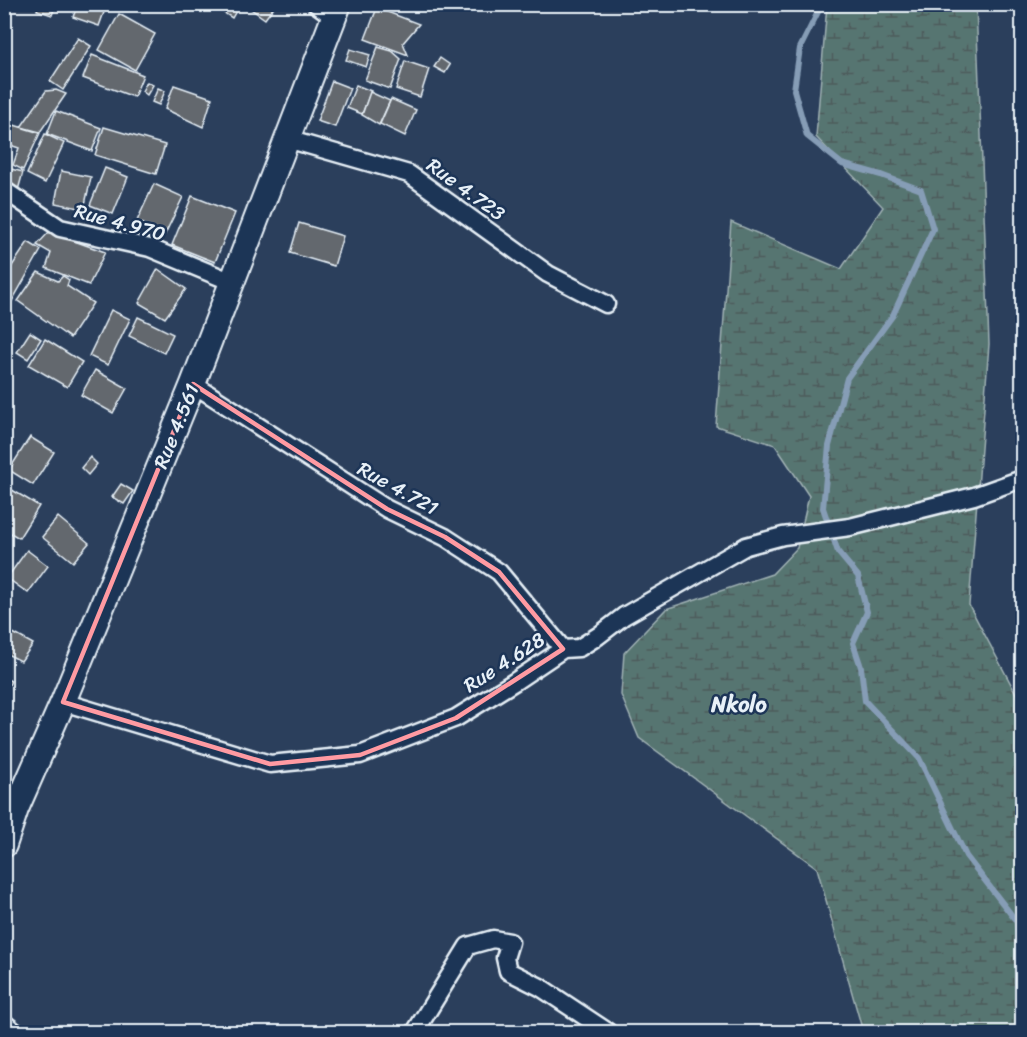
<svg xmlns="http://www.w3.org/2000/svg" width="1027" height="1037" viewBox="0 0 1027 1037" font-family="Sriracha,sans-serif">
<defs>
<pattern id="wetland-marsh" width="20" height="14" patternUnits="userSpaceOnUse" patternTransform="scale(1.5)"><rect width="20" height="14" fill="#577471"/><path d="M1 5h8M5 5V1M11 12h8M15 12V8" fill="none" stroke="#4e5c5c"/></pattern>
</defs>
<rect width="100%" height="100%" fill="#2b3f5c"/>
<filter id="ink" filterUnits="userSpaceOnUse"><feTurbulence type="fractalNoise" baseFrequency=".0167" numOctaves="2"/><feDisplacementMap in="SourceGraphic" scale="12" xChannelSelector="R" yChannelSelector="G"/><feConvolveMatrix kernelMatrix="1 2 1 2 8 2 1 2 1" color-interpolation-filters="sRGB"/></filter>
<g filter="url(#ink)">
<polygon fill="url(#wetland-marsh)" stroke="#a0b2b4" stroke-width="1.5" points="827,5 976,5 989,344 969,605 1022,705 1022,1032 863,1032 817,868 639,738 621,695 624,653 666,609 772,574 797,548 809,496 775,445 716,426 731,222 841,269 883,207 816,137"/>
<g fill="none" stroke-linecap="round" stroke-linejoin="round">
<polyline stroke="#869db6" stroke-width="6" points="822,4 800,48 794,90 807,136 842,164 881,175 921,190 933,229 893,315 847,378 829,446 823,508 838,552 858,576 867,612 853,643 861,667 865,701 919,758 966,856 1017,922 1022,950"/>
</g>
<g fill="#63686e" stroke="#e8f1f8" stroke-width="1.5">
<polygon points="39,4 56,4 52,15 37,10"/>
<polygon points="78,4 107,4 99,26 73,17"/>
<polygon points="210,4 240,4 232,18"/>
<polygon points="244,4 276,4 265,19"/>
<polygon points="377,8 419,24 403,43 408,55 365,39"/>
<polygon points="119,14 155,34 135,70 99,50"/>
<polygon points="78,38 91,46 63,90 50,81"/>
<polygon points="378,47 392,51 401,59 390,89 365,80"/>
<polygon points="350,49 370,55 366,67 346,60"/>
<polygon points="92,55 143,75 134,97 83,78"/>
<polygon points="440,58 450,65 445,73 434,67"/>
<polygon points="405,61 429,69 420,97 396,89"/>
<polygon points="332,81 350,88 335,127 317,121"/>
<polygon points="147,82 153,85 147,95 142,91"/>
<polygon points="174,85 212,98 203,127 165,109"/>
<polygon points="356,85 371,91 362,114 347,108"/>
<polygon points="158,88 165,91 159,105 152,102"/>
<polygon points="56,90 66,94 40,132 21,127 46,91"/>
<polygon points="370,92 390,101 379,125 362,115"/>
<polygon points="391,99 416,110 405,136 380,124"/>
<polygon points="56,111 101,128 92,151 47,134"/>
<polygon points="4,122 40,133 23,170 13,165 19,148 4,143"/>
<polygon points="104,127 165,145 156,174 95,155"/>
<polygon points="45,134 64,143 45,183 27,174"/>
<polygon points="105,168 128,177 113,214 90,205"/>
<polygon points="11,169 23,172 14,205 4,203"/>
<polygon points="61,171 91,177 84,209 55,203"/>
<polygon points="154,184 183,197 165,234 137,221"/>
<polygon points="192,196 235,213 215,262 172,245"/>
<polygon points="299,223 343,236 334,266 290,253"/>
<polygon points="49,232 105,252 89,285 46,268 51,253 37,245"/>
<polygon points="28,242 41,250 12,301 4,297 4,278"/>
<polygon points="158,269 186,289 165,318 139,303"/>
<polygon points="38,272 58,281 63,276 69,280 67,286 93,303 70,338 18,301"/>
<polygon points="111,310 130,319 108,365 89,356"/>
<polygon points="138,317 173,334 164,353 129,336"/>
<polygon points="30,332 41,339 28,359 17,352"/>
<polygon points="45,339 82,362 67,387 29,365"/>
<polygon points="95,370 127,388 113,413 81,395"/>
<polygon points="30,437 54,452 33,485 9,470"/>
<polygon points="90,457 97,464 88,475 81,468"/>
<polygon points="121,484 133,491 124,504 112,497"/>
<polygon points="7,487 39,506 19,538 4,529 4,491"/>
<polygon points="58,517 89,543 73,562 42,537"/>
<polygon points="27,550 48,566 28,593 7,578"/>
<polygon points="4,628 33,644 21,661 7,654 4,658"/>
<polygon points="4,678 11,681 4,695"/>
</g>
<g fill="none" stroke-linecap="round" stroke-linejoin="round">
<defs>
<g id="minor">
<polyline points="316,4 334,17"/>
<polyline points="287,139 409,174 548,274 606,304"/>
<polyline points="4,190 60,228 150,248 232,282"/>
<polyline points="193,384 387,509 445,537 499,572 563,649"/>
<polyline points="63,702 270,764 360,755 456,718 514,682 563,649 579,648 598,636 624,616 746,546 783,536 850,527 974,496 1022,479"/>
<polyline points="4,1023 15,1032"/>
<polyline points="415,1032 468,946 493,939 510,942 505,958 508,971 540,987 608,1032"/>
</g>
<polyline id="secondary" points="4,845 16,809 63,702 193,384 339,4"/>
</defs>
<use href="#minor" stroke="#e8f1f8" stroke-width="21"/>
<use href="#secondary" stroke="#e8f1f8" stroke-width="28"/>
<use href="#minor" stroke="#1d3557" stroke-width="16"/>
<use href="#secondary" stroke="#1d3557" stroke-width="24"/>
</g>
</g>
<path fill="none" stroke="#ff9aa2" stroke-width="4.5" stroke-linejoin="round" d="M193 384 387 509 445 537 499 572 563 649 456 718 360 755 270 764 63 702Z"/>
<g text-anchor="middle" stroke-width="5" stroke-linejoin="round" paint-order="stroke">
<g font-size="20" fill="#e8f1f8" stroke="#1d3557">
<text transform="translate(466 189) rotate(36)" y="7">Rue 4.723</text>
<text transform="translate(120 222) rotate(15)" y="7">Rue 4.970</text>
<text transform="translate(176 426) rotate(-68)" y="7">Rue 4.561</text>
<text transform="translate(398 488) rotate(29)" y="7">Rue 4.721</text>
<text transform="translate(504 662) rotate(-33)" y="7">Rue 4.628</text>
</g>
<g font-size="22" font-weight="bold" fill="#e8f1f8" stroke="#1d3557">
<text x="739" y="712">Nkolo</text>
</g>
</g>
<rect width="1027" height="1037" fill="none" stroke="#1d3557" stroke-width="24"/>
<rect x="12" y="12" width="1003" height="1013" fill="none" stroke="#e8f1f8" stroke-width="2" filter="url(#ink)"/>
</svg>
